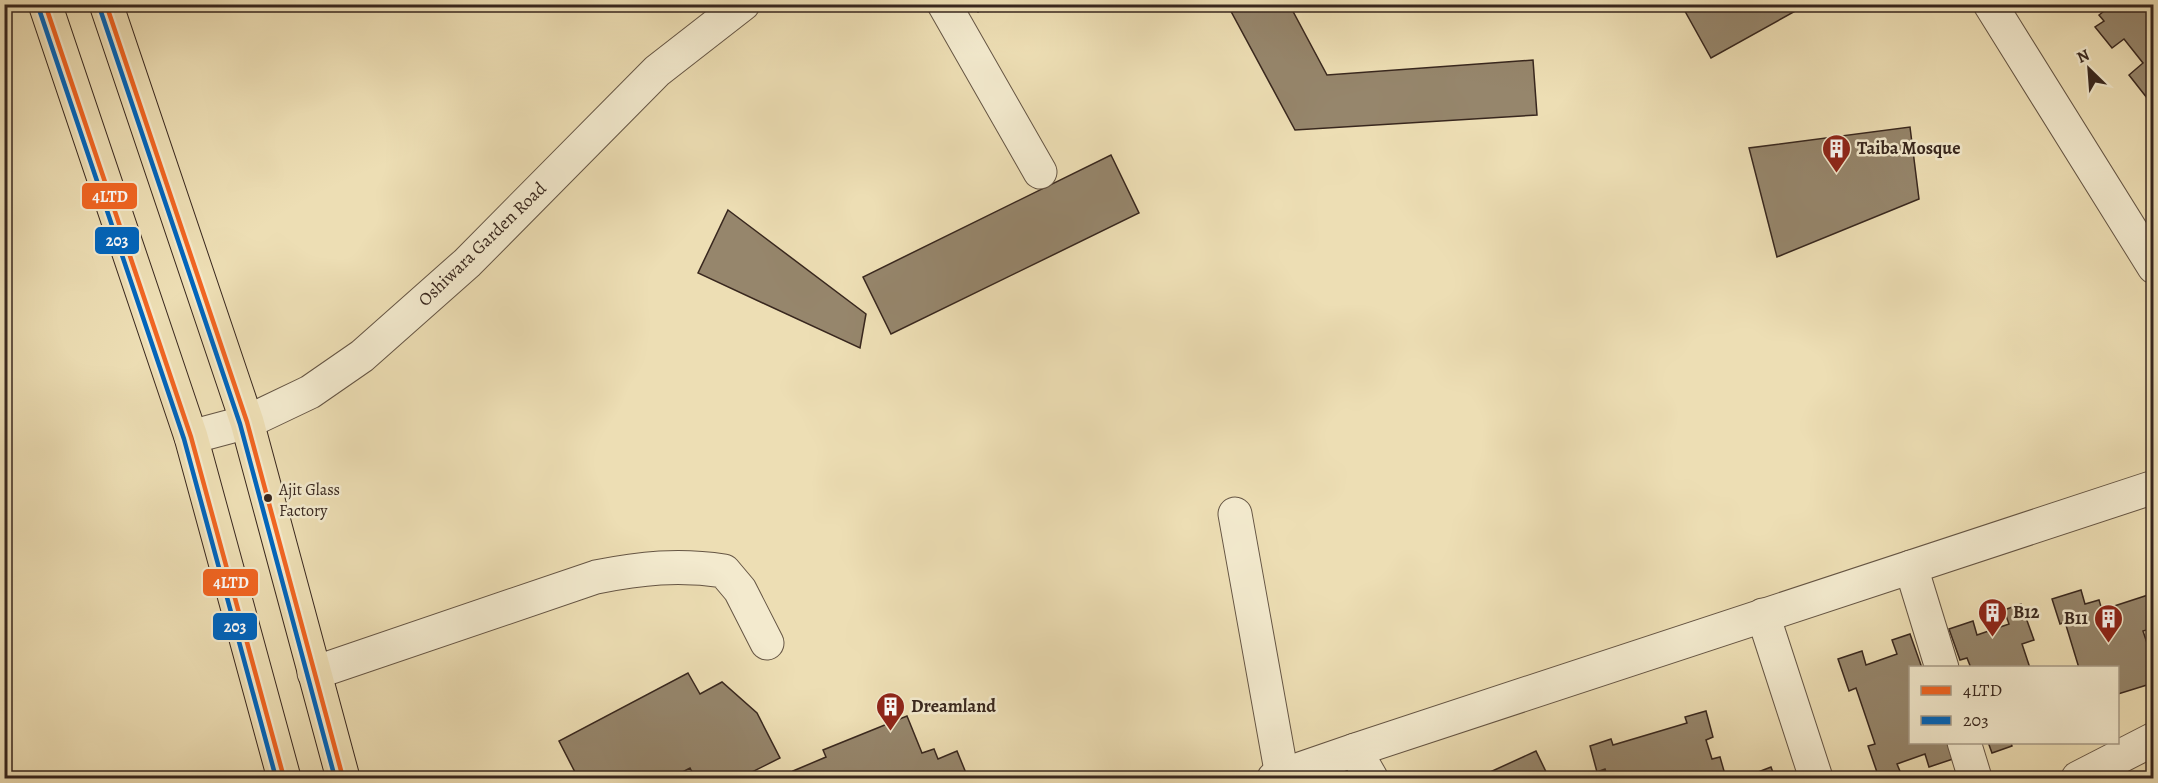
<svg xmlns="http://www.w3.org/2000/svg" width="2158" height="783" viewBox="0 0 2158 783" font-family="Alegreya,serif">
<rect width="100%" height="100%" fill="#eddeb4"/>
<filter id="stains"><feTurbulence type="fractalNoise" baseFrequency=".00333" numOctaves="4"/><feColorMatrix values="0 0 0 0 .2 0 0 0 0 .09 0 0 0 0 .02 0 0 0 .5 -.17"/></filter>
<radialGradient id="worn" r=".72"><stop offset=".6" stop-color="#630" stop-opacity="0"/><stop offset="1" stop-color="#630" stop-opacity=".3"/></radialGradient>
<g fill="#96866c" stroke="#38271e" stroke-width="1.5">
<polygon points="973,4 989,4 978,12"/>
<polygon points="1227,4 1289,4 1327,75 1533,60 1537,115 1295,130"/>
<polygon points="1681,4 1808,4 1711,58"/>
<polygon points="2124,4 2154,4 2154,93 2147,98 2129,75 2143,63 2124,39 2112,48 2095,27 2104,21 2099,15 2112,5 2117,11"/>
<polygon points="1910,127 1919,199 1777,257 1749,148"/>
<polygon points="1111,155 1139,213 891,334 863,277"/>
<polygon points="728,210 866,314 860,348 698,273"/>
<polygon points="2081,590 2085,604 2099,600 2102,610 2148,595 2154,613 2154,628 2143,631 2152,658 2154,657 2154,699 2151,700 2147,685 2118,694 2118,668 2079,668 2065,622 2060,624 2052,599"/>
<polygon points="2021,604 2034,640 2022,644 2030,668 1971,668 1967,658 1960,660 1949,629 1973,621 1977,635 2009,624 2004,610"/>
<polygon points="1910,634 1922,668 1910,668 1910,742 1948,742 1953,759 1929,767 1925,754 1897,764 1902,776 1895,778 1879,778 1868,746 1875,744 1856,688 1849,691 1838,659 1862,651 1866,665 1897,654 1892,640"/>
<polygon points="688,673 700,694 722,682 757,713 780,758 740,778 695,778 690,768 671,778 578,778 559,741"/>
<polygon points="1706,711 1713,737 1706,740 1712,759 1720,757 1726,778 1608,778 1605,769 1597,772 1590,746 1611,739 1613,745 1687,723 1685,717"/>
<polygon points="907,716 922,753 934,749 938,759 957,751 968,778 796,778 793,771 826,757 823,750"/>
<polygon points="1988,742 2011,742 2012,746 1992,753"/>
<polygon points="1536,751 1549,778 1477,778"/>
<polygon points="1771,767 1775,778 1755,778 1753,774"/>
</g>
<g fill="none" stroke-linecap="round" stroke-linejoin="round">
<defs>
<g id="minor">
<polyline points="944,4 1040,172"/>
<polyline points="1990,4 2154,267"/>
<polyline points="191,437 247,422 310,392 362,356 467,263 657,71 743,4"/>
<polyline points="1235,514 1282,776"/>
<polyline points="1911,567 1942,668"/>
<polyline points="1763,615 1816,778"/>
<path d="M314 673 596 577C641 568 679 564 724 571L740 590 767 643"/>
<polyline points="1964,742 1975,778"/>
<polyline points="1355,750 1371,778"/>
<polyline points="1274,778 1355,750 2154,487"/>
<polyline points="2078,778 2154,739"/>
</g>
<g id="major">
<polyline points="45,4 191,437 284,778"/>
<polyline points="106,4 247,422 343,778"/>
</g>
</defs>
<use href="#minor" stroke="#655544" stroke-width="35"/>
<use href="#major" stroke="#38271e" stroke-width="35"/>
<use href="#minor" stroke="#f3eace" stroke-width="33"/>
<use href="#major" stroke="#eddeb4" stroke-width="33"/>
<defs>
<g id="bus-1">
<polyline points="45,4 191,437 284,778"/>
<polyline points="106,4 247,422 343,778"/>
</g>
<g id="bus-2">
<polyline points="38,6 184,439 276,778"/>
<polyline points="99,6 240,424 335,778"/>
</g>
</defs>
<use href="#bus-1" stroke="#f3eace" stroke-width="9"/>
<use href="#bus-2" stroke="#f3eace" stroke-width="9"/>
<use href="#bus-1" stroke="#f26522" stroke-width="4.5"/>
<use href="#bus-2" stroke="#0065bd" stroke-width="4.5"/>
</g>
<defs>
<symbol id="building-pin" viewBox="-11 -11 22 30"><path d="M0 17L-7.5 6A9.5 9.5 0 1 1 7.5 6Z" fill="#8f2418" stroke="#f3eace"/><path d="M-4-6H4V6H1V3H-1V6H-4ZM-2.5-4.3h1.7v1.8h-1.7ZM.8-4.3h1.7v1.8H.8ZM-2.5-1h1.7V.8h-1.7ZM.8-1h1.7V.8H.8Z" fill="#fff"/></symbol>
</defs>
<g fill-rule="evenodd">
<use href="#building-pin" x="1820" y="132" width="33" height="45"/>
<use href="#building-pin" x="1976" y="596" width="33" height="45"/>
<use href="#building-pin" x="2092" y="602" width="33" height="45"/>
<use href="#building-pin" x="874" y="690" width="33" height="45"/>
</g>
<circle fill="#38271e" stroke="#f3eace" stroke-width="2" cx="268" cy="498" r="5"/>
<g text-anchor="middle" stroke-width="5" stroke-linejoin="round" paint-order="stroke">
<g font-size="16" fill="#38271e" stroke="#f3eace" text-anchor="start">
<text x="279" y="495">Ajit Glass<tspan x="279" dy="21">Factory</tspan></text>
</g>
<g font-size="18" font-weight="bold" fill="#38271e" stroke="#f3eace" text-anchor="start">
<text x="1857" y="154">Taiba Mosque</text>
<text x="2013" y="618">B12</text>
<text x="2088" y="624" text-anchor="end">B11</text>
<text x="911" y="712">Dreamland</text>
</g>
<g font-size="18" fill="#38271e" stroke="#f3eace">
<text transform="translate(482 244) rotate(-44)" y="6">Oshiwara Garden Road</text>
</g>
</g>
<g stroke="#f3eace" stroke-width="2">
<rect x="81" y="182" width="57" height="28" rx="6" fill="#f26522"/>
<rect x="94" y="226" width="46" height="29" rx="6" fill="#0065bd"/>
<rect x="202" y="568" width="57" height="29" rx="6" fill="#f26522"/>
<rect x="212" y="612" width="46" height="29" rx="6" fill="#0065bd"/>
</g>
<g font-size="16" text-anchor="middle" font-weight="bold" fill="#fff">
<text x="110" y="202">4LTD</text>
<text x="117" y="246">203</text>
<text x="231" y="588">4LTD</text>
<text x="235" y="632">203</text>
</g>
<rect width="2158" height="783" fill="none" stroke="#eddeb4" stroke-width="24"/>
<rect x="6" y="6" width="2146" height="771" fill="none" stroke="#38271e" stroke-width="3"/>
<rect x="12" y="12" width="2134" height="759" fill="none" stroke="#38271e" stroke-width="1.5"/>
<rect x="1909" y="666" width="210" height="78" fill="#f3eace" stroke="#a89c88" stroke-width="1.5"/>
<rect x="1921" y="686" width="30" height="9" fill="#f26522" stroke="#a89c88" stroke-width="1.5"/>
<text x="1963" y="696" font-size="18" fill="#38271e">4LTD</text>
<rect x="1921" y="716" width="30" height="9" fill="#0065bd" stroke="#a89c88" stroke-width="1.5"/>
<text x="1963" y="726" font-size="18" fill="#38271e">203</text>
<g transform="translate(2089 69) rotate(335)" stroke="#f3eace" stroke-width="4.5" paint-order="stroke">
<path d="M0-4.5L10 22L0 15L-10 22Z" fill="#38271e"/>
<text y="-9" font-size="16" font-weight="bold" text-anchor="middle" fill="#38271e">N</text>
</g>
<rect width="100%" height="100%" filter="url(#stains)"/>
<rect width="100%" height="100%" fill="url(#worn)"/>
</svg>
